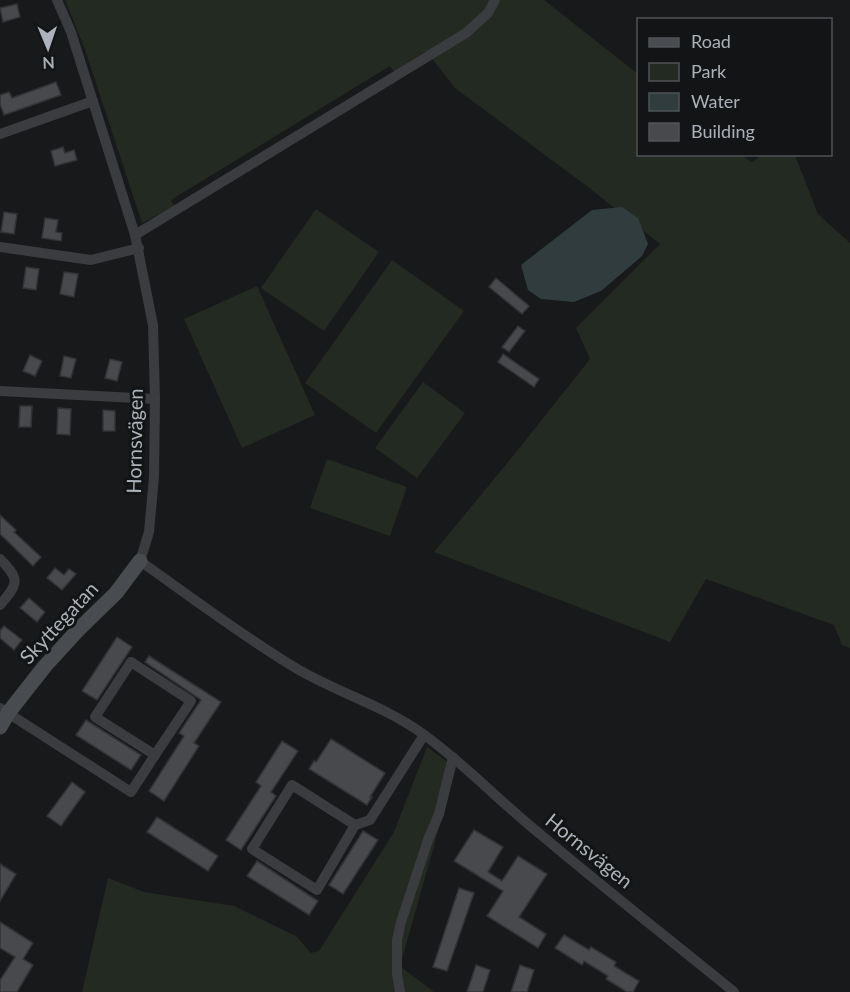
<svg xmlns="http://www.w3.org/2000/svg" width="850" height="992" viewBox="0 0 850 992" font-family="Lato,sans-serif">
<rect width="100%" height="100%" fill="#18191a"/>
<g fill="#232a22">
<polygon points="65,0 544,0 638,74 638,154 741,155 752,162 762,155 795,155 818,214 850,243 850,648 842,645 834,625 706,579 670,642 434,552 517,451 590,359 576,328 660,244 588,187 455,88 426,51 394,72 390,66 171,200 174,206 142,223 84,47"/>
<polygon points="316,209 379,252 324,331 261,288"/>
<polygon points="392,260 464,311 376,433 305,383"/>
<polygon points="257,286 315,415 242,448 184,319"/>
<polygon points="423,382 465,413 417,478 375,448"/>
<polygon points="327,459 407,487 390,536 310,508"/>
<polygon points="427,747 456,768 400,966 434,992 82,992 108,878 144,892 234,906 296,936 311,953 319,951 394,832"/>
</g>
<polygon fill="#313c3f" points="622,207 638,218 648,244 642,256 601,291 574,302 541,299 528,290 521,265 592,210"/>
<g fill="#47494d" stroke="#323336" stroke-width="1.5">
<polygon points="17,4 20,17 3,22 0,8"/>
<polygon points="56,82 61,95 4,115 0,104 0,95 9,92 12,98"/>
<polygon points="63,147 65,153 74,150 77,160 55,166 51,151"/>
<polygon points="4,212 17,214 14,234 1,232"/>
<polygon points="45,218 58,220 56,232 62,233 61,241 42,238"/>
<polygon points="26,267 39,269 36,290 23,288"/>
<polygon points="64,272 78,274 74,297 60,294"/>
<polygon points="496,278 529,306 522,314 489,287"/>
<polygon points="518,326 525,331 509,352 502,347"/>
<polygon points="503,354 539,379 534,387 498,362"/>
<polygon points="30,355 42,361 35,376 23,371"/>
<polygon points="64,356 76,359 71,378 60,376"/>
<polygon points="110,359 122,362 117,381 105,378"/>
<polygon points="20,406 32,406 31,427 19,427"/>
<polygon points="58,408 71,409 70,435 57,434"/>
<polygon points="103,410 115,411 115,431 103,431"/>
<polygon points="0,515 16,530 14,532 41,557 33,566 0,534"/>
<polygon points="55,568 64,575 69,569 76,574 62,590 47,578"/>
<polygon points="29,598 45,612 37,622 20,608"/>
<polygon points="4,626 22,640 14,650 0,638 0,631"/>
<polygon points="117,637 132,647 97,700 82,691"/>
<polygon points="149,656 221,702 194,743 199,746 164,801 149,791 184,736 179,733 201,700 145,662"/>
<polygon points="86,720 141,755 131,770 76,735"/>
<polygon points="331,739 385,773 370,797 372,797 367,805 309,769 314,761 316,762"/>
<polygon points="282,741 298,751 271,792 276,796 241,850 226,840 261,786 256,782"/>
<polygon points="72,782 85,792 61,826 47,816"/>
<polygon points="157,817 218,856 208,871 147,832"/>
<polygon points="474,830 503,847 488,872 502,881 518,856 547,874 519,917 546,934 538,948 487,916 503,891 454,861"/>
<polygon points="363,831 378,840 343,894 329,885"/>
<polygon points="257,861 318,901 309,915 247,876"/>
<polygon points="0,864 16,874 0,901"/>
<polygon points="459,888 474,893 447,971 433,967"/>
<polygon points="0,922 33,943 23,959 33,965 17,992 0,992 0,980 15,957 0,948"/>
<polygon points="564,935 589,950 591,947 616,962 614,966 639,981 633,992 627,992 606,979 608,976 584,961 582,965 555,948"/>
<polygon points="476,965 490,970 483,992 467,992"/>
<polygon points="520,965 534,970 527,992 511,992"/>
</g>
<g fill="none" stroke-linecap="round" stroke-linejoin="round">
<g stroke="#3a3c3f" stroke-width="10">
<path d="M57 0 71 32 135 235 153 325 155 399 154 477 149 532 140 561C191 597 241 635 294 667 335 692 383 705 423 734 465 764 500 802 540 834 604 888 669 939 734 992"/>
<polyline points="0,134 93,101"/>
<polyline points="135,235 466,33 488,13 495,0"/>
<polyline points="0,247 91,260 139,248"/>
<polyline points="0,391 155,399"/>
<path d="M0 559C21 580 18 584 0 605"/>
<polygon points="131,662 191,701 155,755 95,717"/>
<polyline points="0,708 131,792 155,755"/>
<polyline points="355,825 317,890 252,849 292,785 355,825 370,820 424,735"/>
<polyline points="400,992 397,974 397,940 401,922 428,840 439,814 453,757"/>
</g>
<polyline stroke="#484b4f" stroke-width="15" points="0,727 8,713 45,666 78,630 116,593 140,561"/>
</g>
<g text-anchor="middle" stroke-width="6" stroke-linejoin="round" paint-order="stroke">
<g font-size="20" fill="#abb2b9" stroke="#131415">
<text transform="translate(135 441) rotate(-89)" y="7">Hornsvägen</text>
<text transform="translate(59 623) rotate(-47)" y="7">Skyttegatan</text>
<text transform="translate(589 851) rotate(39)" y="7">Hornsvägen</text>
</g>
</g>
<rect x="637" y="18" width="195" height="138" fill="#131415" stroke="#505357" stroke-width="1.5"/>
<rect x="649" y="38" width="30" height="9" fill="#484b4f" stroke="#505357" stroke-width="1.5"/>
<text x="691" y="48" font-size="18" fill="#abb2b9">Road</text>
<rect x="649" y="63" width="30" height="18" fill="#232a22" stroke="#505357" stroke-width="1.5"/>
<text x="691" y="78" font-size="18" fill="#abb2b9">Park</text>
<rect x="649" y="93" width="30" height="18" fill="#313c3f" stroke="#505357" stroke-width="1.5"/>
<text x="691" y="108" font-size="18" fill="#abb2b9">Water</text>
<rect x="649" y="123" width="30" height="18" fill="#47494d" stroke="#505357" stroke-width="1.5"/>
<text x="691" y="138" font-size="18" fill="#abb2b9">Building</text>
<g transform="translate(48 48) rotate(178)" stroke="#131415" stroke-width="4.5" paint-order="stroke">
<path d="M0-4.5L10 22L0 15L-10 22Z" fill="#abb2b9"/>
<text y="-9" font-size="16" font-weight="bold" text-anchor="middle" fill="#abb2b9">N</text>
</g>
</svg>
